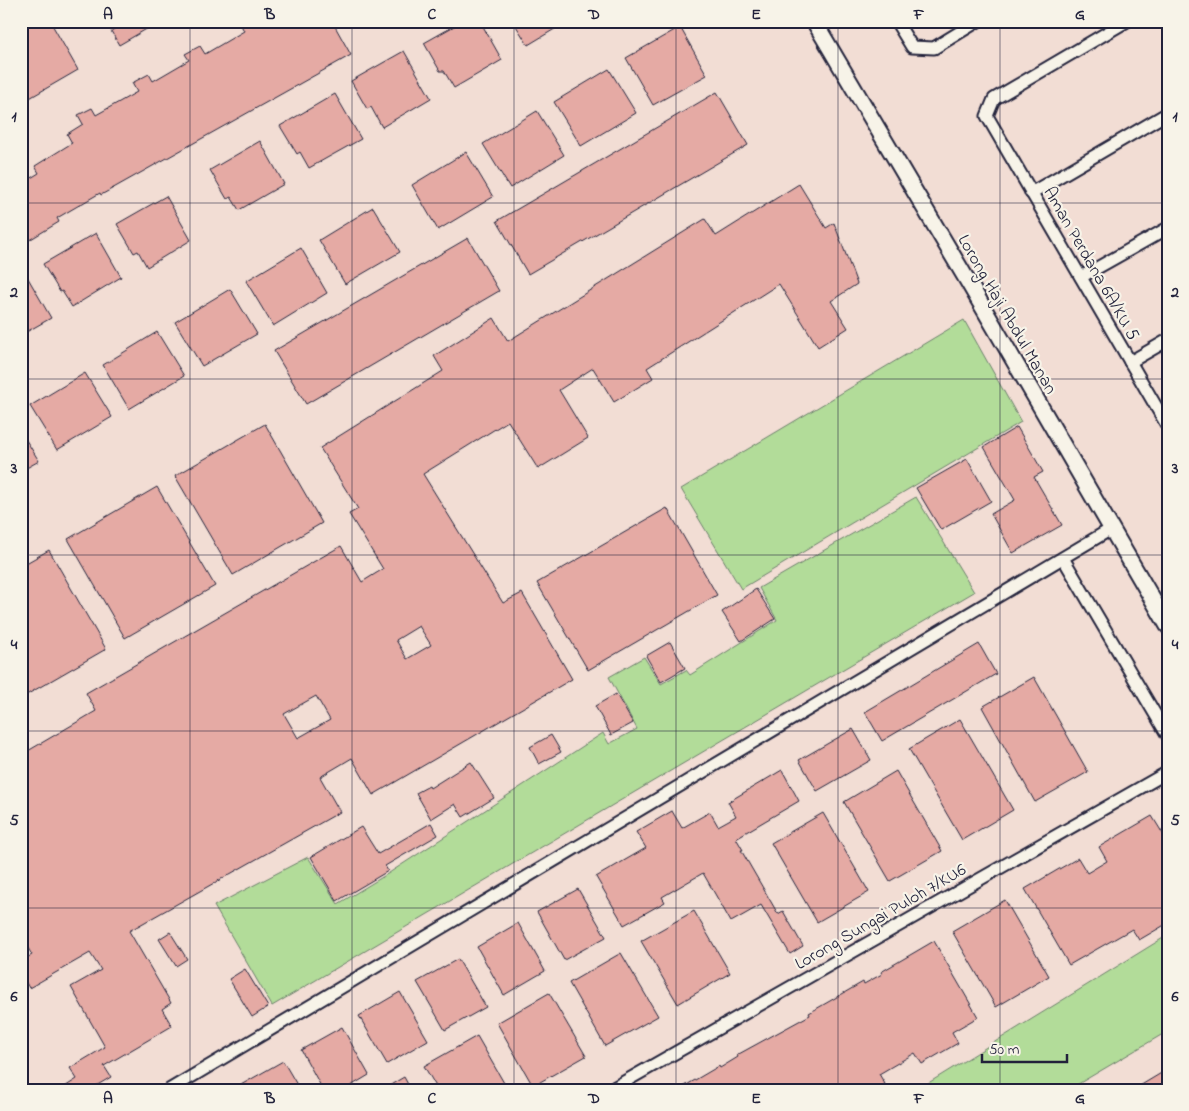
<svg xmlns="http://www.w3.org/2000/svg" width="1189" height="1111" viewBox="0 0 1189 1111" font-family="'Indie Flower',sans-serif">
<rect width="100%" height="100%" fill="#f2ddd4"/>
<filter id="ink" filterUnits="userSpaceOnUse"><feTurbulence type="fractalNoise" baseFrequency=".02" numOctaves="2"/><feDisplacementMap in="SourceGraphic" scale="10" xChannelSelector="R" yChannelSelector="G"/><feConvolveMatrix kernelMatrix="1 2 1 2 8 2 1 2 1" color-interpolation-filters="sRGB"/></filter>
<g filter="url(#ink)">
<g fill="#b2dc99" stroke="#6a7f6a">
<polygon points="964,320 1021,422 741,589 681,489"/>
<polygon points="916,497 974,592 272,1006 214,906 308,857 338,904 389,873 603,733 609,744 637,729 609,677 644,657 661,684 686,670 690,675 777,620 759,588"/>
<polygon points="1168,935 1168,1031 1068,1090 917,1090"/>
</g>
<g fill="#e5aaa4" stroke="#22223b" fill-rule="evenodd">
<polygon points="21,21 50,21 78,70 21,103"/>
<polygon points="127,21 147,21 150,27 119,45 111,31"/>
<polygon points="239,21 332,21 351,55 101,195 100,193 57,218 59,222 21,245 21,184 39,173 35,166 72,143 67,134 83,124 78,115 92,108 96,115 137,92 132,83 149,74 153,81 189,60 185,54 200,46 205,54 244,31"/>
<polygon points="463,21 480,21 502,60 454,88 444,71 440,71 424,43"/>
<polygon points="513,21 568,21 528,45"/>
<polygon points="680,27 707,75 653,105 626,58"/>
<polygon points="404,51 431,98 382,127 371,107 367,109 351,81"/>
<polygon points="609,69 636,113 581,146 554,102"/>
<polygon points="717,92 748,145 528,274 497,221"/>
<polygon points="335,94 361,139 309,168 300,152 297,154 280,126"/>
<polygon points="537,111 564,155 510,188 483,144"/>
<polygon points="260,141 284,184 239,210 231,197 227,199 210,170"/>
<polygon points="466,152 493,197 438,230 412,185"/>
<path d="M799 184 826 228 834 223 857 284 831 301 848 328 818 347 779 284 647 368 653 378 614 402 593 368 559 390 588 438 538 469 508 421 423 474 503 603 522 593 572 679 373 795 352 758 320 777 340 812 129 931 171 1003 162 1009 172 1026 104 1066 111 1077 89 1090H60L77 1079 70 1068 105 1047 71 987 101 970 90 953 29 988 21 974V961L32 955 21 936V755L96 711 86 693 341 546 362 582 383 569 349 514 358 509 320 448 443 371 434 356 494 318 508 341 705 219 716 236ZM419 626 431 645 407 659 396 640ZM316 696 330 720 298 738 284 714Z"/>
<polygon points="166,196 191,240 147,267 138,251 134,253 117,224"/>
<polygon points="373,207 400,252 345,284 319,240"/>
<polygon points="96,233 121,277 72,307 62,291 60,292 43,264"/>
<polygon points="468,238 499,291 306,404 274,351"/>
<polygon points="301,248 327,293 273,326 246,281"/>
<polygon points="21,266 51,318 21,335"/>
<polygon points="230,289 257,334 202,366 175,322"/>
<polygon points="157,332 184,376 129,409 103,365"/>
<polygon points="85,373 112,417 57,450 30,406"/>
<polygon points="265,424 322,523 233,575 175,476"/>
<polygon points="1017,427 1043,472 1034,477 1062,525 1013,553 991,514 1015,500 984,447"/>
<polygon points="21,432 39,461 21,471"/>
<polygon points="967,459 991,501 941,530 916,488"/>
<polygon points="157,487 215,586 125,638 68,539"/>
<polygon points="667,508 717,595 588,670 537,583"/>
<polygon points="49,550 106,649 21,698 21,566"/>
<polygon points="756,589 775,619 741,641 722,612"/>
<polygon points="670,642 685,668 661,682 646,656"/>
<polygon points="979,644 996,674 882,741 865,712"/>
<polygon points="1034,677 1088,772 1035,802 982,707"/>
<polygon points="616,694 633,723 611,735 595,706"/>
<polygon points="960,719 1013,810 962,840 909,749"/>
<polygon points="853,729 871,760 817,791 799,760"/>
<polygon points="551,735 561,752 539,764 530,747"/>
<polygon points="471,762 494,798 463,817 455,804 431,819 416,793 429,786 430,788"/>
<polygon points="782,770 799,801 736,838 743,850 741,850 778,914 783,911 803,946 790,954 761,905 731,922 703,873 662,897 665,902 624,925 596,877 646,848 636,832 672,811 682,828 710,812 718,826 736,816 728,802"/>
<polygon points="896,771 942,851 890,881 844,802"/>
<polygon points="823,813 869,892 817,922 771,843"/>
<polygon points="1152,816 1168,842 1168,923 1139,940 1132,929 1069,965 1025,889 1078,858 1087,873 1107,861 1099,847"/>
<polygon points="431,823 438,835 385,866 388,871 337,901 311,857 361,827 378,854"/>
<polygon points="578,889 606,937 564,960 537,912"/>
<polygon points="1005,900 1049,976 996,1007 952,931"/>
<polygon points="694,911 730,973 678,1004 641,941"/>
<polygon points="518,923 545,971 504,995 477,947"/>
<polygon points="170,932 187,959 176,966 159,939"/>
<polygon points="934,941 978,1017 952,1032 958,1043 922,1064 915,1053 879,1074 885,1084 876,1090 678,1090 719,1066 720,1068 738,1057 737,1055 810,1015 809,1013 863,982 864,984 882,974 881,972"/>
<polygon points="621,953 658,1016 605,1046 569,983"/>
<polygon points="458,959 486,1007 445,1030 417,982"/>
<polygon points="245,969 268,1007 252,1017 229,979"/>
<polygon points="400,992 428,1040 387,1064 359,1016"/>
<polygon points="549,993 586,1056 533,1086 497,1023"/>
<polygon points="342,1027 369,1075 344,1090 323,1090 301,1050"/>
<polygon points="477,1036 508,1090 438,1090 424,1066"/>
<polygon points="283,1061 300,1090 232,1090"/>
<polygon points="1168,1069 1168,1090 1133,1090"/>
<polygon points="404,1077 411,1090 382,1090"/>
</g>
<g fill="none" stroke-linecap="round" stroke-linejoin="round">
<defs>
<g id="street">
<polyline points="896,21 912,47 934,48 978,21"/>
<polyline points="1127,21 994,99 987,116 1168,427"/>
<polyline points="1031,193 1168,113"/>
<polyline points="1081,277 1168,228"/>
<polyline points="1130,362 1168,340"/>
<polyline points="1063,558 1168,736"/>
<polyline points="169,1090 1111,529"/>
<polyline points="610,1090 1168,772"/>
</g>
<polyline id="secondary" points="814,21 970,285 1168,626"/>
</defs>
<use href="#street" stroke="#22223b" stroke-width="15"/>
<use href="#secondary" stroke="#22223b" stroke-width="19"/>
<use href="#street" stroke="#f7f3e8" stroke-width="11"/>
<use href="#secondary" stroke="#f7f3e8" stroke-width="15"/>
</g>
</g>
<path fill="none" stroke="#22223b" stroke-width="1" stroke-opacity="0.55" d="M190 21V1090M352 21V1090M514 21V1090M676 21V1090M838 21V1090M1000 21V1090M21 203H1168M21 379H1168M21 555H1168M21 731H1168M21 908H1168"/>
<g text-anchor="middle" stroke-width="4.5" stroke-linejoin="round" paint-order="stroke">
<g font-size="18" fill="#22223b" stroke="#f7f3e8">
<text transform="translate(1092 263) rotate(60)" y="6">Aman Perdana 6A/KU 5</text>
<text transform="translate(1008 314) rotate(60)" y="6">Lorong Haji Abdul Manan</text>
<text transform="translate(880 916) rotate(-30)" y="6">Lorong Sungai Puloh 7/KU6</text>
</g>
</g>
<rect width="1189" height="1111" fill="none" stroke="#f7f3e8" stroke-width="55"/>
<path d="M982 1054v8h85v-8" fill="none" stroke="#22223b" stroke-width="2.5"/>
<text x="989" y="1054" font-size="15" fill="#22223b" stroke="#f7f3e8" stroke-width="4" paint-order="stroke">50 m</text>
<rect x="28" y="28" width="1134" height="1056" fill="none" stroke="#22223b" stroke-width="2"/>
<g font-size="16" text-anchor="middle" font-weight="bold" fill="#22223b">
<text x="108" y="19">A</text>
<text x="270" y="19">B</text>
<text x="432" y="19">C</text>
<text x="594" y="19">D</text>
<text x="756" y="19">E</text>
<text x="919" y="19">F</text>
<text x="1080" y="19">G</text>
<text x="14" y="121">1</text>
<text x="1175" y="121">1</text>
<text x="14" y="297">2</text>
<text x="1175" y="297">2</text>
<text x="14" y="473">3</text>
<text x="1175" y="473">3</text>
<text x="14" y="649">4</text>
<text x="1175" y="649">4</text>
<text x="14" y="825">5</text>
<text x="1175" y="825">5</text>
<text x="14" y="1001">6</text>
<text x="1175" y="1001">6</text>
<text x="108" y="1103">A</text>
<text x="270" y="1103">B</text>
<text x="432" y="1103">C</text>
<text x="594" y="1103">D</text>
<text x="756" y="1103">E</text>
<text x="919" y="1103">F</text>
<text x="1080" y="1103">G</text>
</g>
</svg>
